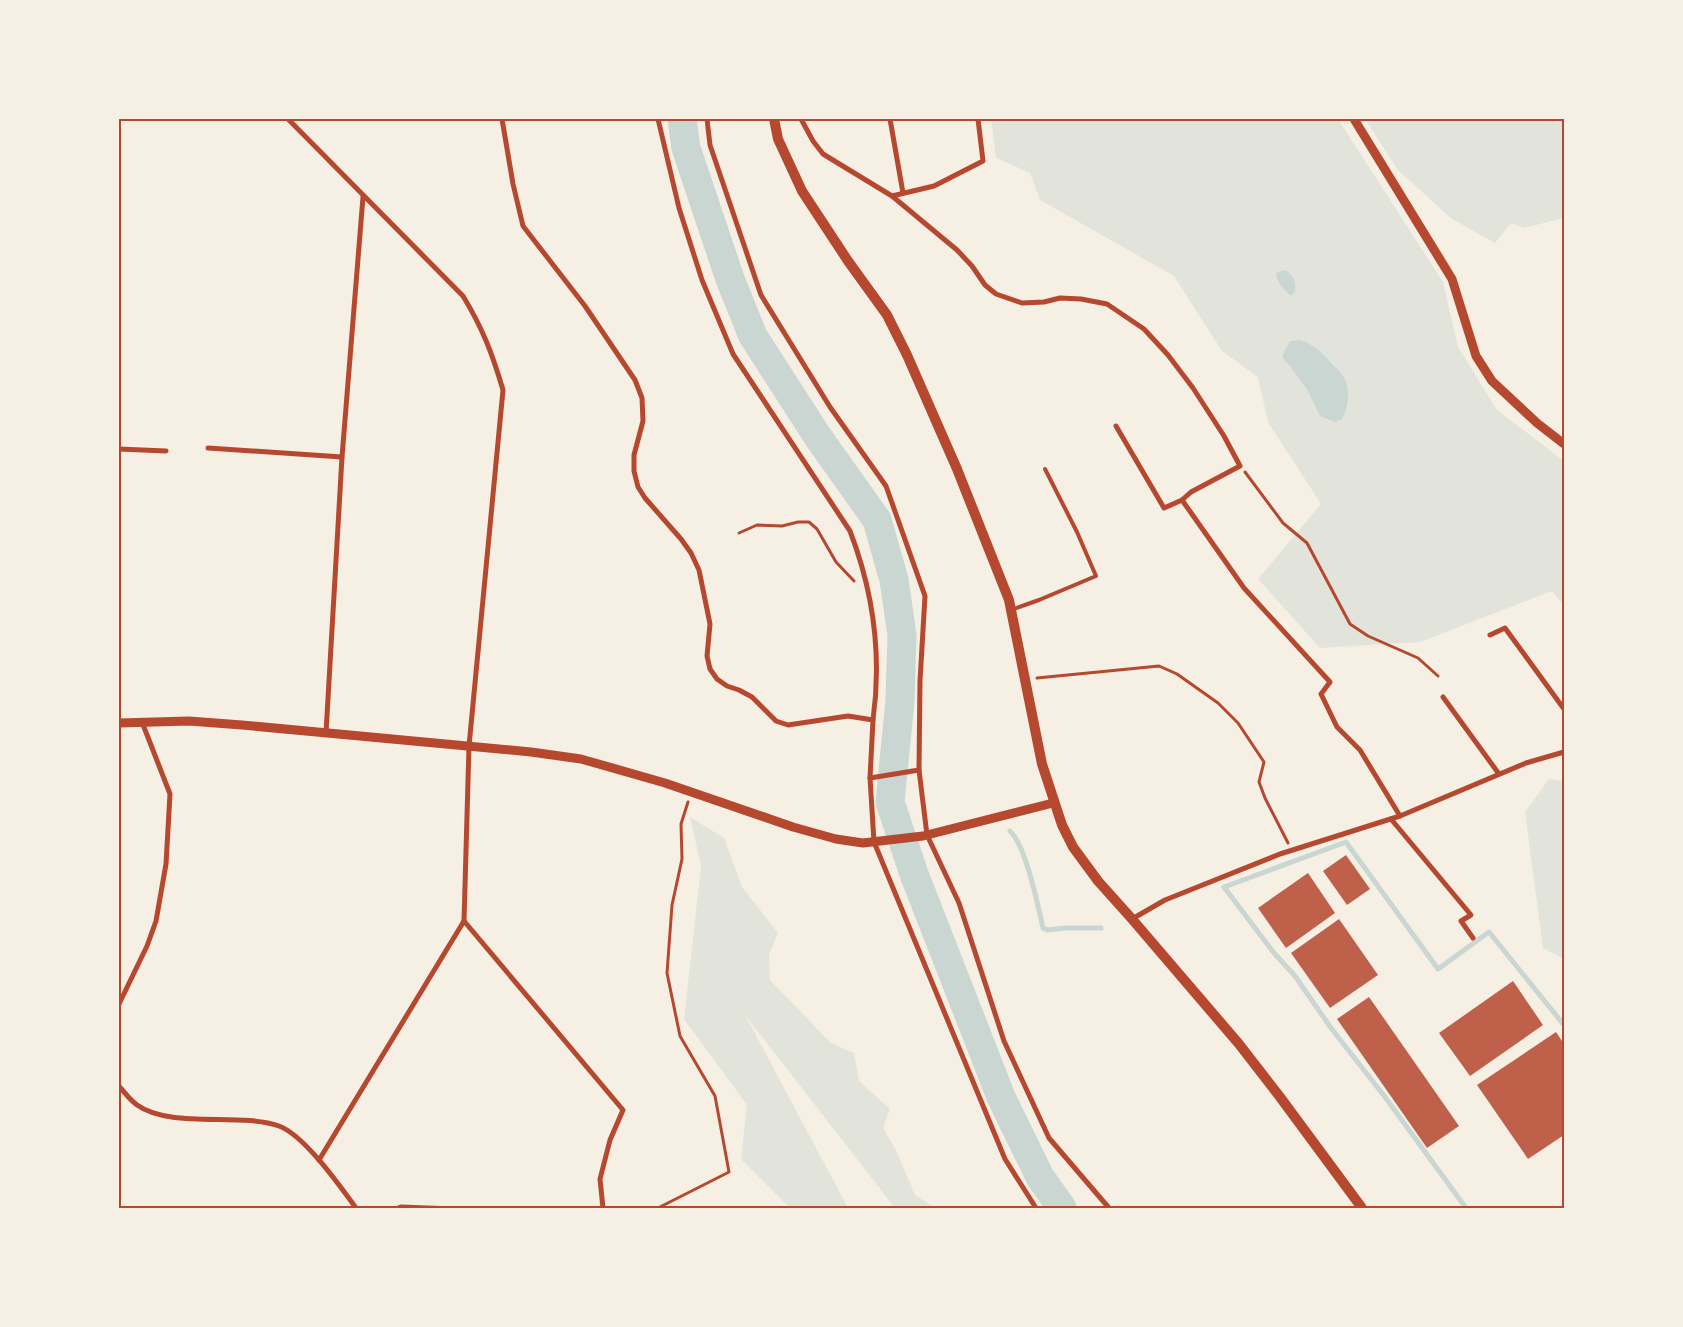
<svg xmlns="http://www.w3.org/2000/svg" width="1683" height="1327" viewBox="0 0 1683 1327" font-family="Merriweather,serif">
<rect width="100%" height="100%" fill="#f6efe4"/>
<g fill="#e2e4dc">
<polygon points="991,119 1338,119 1443,282 1458,347 1497,410 1564,461 1564,605 1552,591 1420,642 1320,648 1258,579 1321,504 1268,422 1258,377 1222,351 1174,276 1040,200 1030,173 996,158"/>
<polygon points="1365,119 1564,119 1564,218 1524,228 1511,223 1495,243 1452,219 1398,170"/>
<polygon points="1549,779 1564,781 1564,959 1543,948 1525,812"/>
<polygon points="690,817 724,838 742,887 778,933 769,954 770,980 831,1043 854,1053 859,1081 890,1109 883,1128 895,1148 915,1195 935,1208 895,1208 745,1015 848,1208 790,1208 741,1159 747,1105 684,1019 701,866"/>
</g>
<g fill="#c9d6d2">
<path d="M1285 270C1294 276 1296 281 1295 292L1291 296C1284 290 1277 283 1276 273Z"/>
<path d="M1300 340C1314 345 1322 352 1331 363 1335 367 1341 372 1344 378 1351 390 1348 408 1342 419L1335 422 1320 416 1307 389 1282 356 1290 341Z"/>
</g>
<g fill="none" stroke-linecap="round" stroke-linejoin="round">
<g stroke="#c9d6d2" stroke-width="5">
<path d="M1010 831C1026 846 1038 906 1043 928L1047 930 1065 928H1101"/>
<polyline points="1466,1208 1385,1097 1331,1028 1295,976 1274,953 1224,887 1346,842 1438,969 1489,932 1564,1025"/>
</g>
<polyline stroke="#c9d6d2" stroke-width="29" points="682,119 686,148 730,279 753,336 818,437 877,520 894,580 902,635 900,701 890,802 914,874 1001,1097 1040,1177 1062,1208"/>
</g>
<g fill="#bf614a">
<polygon points="1346,855 1370,889 1347,905 1323,871"/>
<polygon points="1308,873 1335,913 1286,948 1258,908"/>
<polygon points="1339,919 1378,975 1330,1008 1291,953"/>
<polygon points="1513,981 1543,1025 1470,1076 1439,1033"/>
<polygon points="1369,997 1459,1126 1427,1148 1337,1019"/>
<polygon points="1556,1032 1564,1044 1564,1135 1528,1159 1477,1085"/>
</g>
<g fill="none" stroke-linecap="round" stroke-linejoin="round">
<g stroke="#b5482f" stroke-width="3">
<polyline points="1245,472 1283,523 1307,543 1350,624 1368,636 1418,658 1438,676"/>
<polyline points="739,533 757,525 782,526 798,522 809,522 817,529 836,562 854,581"/>
<polyline points="1037,678 1159,666 1177,674 1218,703 1238,723 1264,762 1259,782 1265,798 1288,843"/>
<polyline points="396,1208 401,1206 454,1208"/>
<polyline points="658,1208 729,1172 715,1096 680,1036 667,973 672,905 682,859 681,824 688,802"/>
</g>
<polyline stroke="#b5482f" stroke-width="4" points="1011,610 1039,600 1096,576 1077,532 1045,469"/>
<g stroke="#b5482f" stroke-width="5">
<path d="M288 119 463 296C483 329 492 353 503 390L469 746 464 921 319 1160"/>
<polyline points="502,119 513,184 523,226 585,306 635,380 642,398 643,421 634,455 634,471 638,487 645,498 681,539 691,553 699,570 710,624 707,656 710,669 717,679 727,686 739,690 752,697 776,721 788,725 848,716 873,720 870,778 874,842 1005,1159 1036,1208"/>
<path d="M658 119 679 208 702 280 733 354 850 531C873 591 882 655 873 720"/>
<polyline points="707,119 710,145 761,295 830,407 886,486 925,596 920,681 919,770 927,835 959,903 1004,1041 1049,1138 1109,1208"/>
<polyline points="801,119 813,141 823,154 892,196 957,250 972,266 985,285 996,294 1022,303 1044,302 1060,298 1081,299 1107,304 1144,329 1168,355 1193,388 1224,436 1240,466 1191,492 1182,500 1244,588 1330,682 1321,694 1337,727 1360,750 1400,816"/>
<polyline points="890,119 903,193"/>
<polyline points="892,196 934,186 983,161 978,119"/>
<polyline points="1116,426 1164,508 1182,500"/>
<polyline points="208,448 342,457"/>
<polyline points="119,449 166,451"/>
<polyline points="1490,635 1505,628 1564,709"/>
<polyline points="1443,697 1499,774"/>
<polyline points="326,733 342,457 363,197"/>
<polyline points="870,778 919,770"/>
<polyline points="1391,819 1471,915 1461,921 1473,938"/>
<polyline points="1132,919 1165,900 1280,854 1400,816 1526,763 1564,752"/>
<polyline points="464,921 623,1110 610,1140 600,1179 603,1208"/>
<polyline points="119,1004 147,946 156,921 166,864 170,794 142,722"/>
<path d="M119 1086C124 1092 130 1100 137 1105 171 1129 240 1112 279 1126 304 1135 340 1186 356 1208"/>
</g>
<g stroke="#b5482f" stroke-width="9">
<polyline points="1354,119 1452,279 1476,356 1492,381 1537,423 1564,444"/>
<polyline points="119,723 189,721 242,725 531,752 581,759 665,783 793,827 836,839 863,843 923,836 1053,803"/>
</g>
<polyline stroke="#b5482f" stroke-width="10" points="774,119 778,139 802,191 848,261 887,315 907,355 957,469 1009,600 1042,764 1062,825 1073,847 1098,881 1132,919 1239,1044 1280,1097 1362,1208"/>
</g>
<rect width="1683" height="1327" fill="none" stroke="#f6efe4" stroke-width="240"/>
<rect x="120" y="120" width="1443" height="1087" fill="none" stroke="#b5482f" stroke-width="2"/>
</svg>
